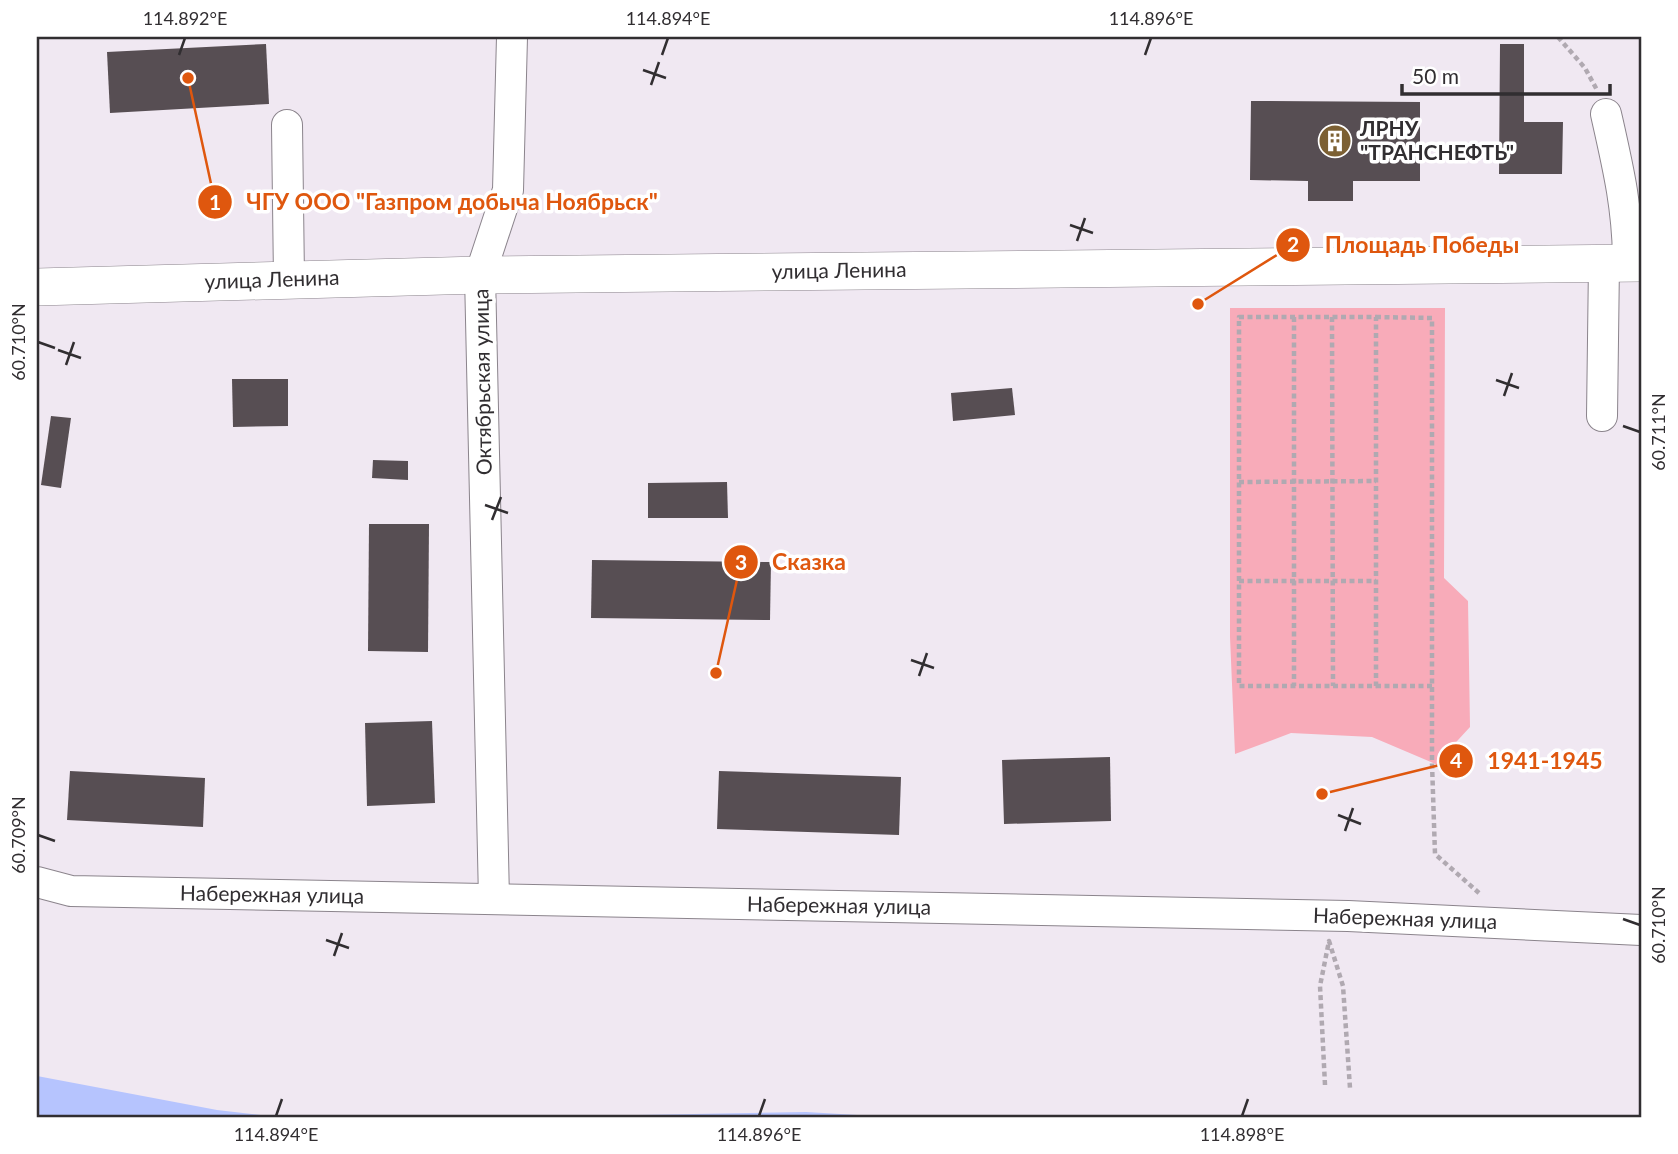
<svg xmlns="http://www.w3.org/2000/svg" width="1678" height="1154" viewBox="0 0 1678 1154" font-family="Lato,sans-serif">
<rect width="100%" height="100%" fill="#f0e8f2"/>
<polygon fill="#f8abb9" points="1230,308 1445,308 1444,578 1468,601 1470,727 1447,752 1445,768 1372,737 1291,733 1235,754 1230,637"/>
<g fill="#b6c4fe">
<polygon points="37,1076 217,1110 278,1117 37,1117"/>
<polygon points="806,1112 892,1117 525,1117"/>
</g>
<g fill="#574e53">
<polygon points="266,44 269,104 110,113 107,52"/>
<polygon points="1500,44 1524,44 1524,122 1563,122 1562,174 1499,174"/>
<polygon points="1251,101 1420,102 1420,181 1353,181 1353,201 1308,201 1308,181 1250,180"/>
<polygon points="232,379 288,379 288,426 233,427"/>
<polygon points="1012,388 1015,415 953,421 951,393"/>
<polygon points="51,416 71,418 61,488 41,485"/>
<polygon points="373,460 408,461 408,480 372,478"/>
<polygon points="727,482 728,518 648,518 648,483"/>
<polygon points="369,524 429,524 428,652 368,651"/>
<polygon points="592,560 771,562 770,620 591,618"/>
<polygon points="432,721 435,803 367,806 365,723"/>
<polygon points="1110,757 1111,821 1004,824 1002,760"/>
<polygon points="70,771 205,778 203,827 67,820"/>
<polygon points="719,771 901,777 899,835 717,829"/>
</g>
<g fill="none" stroke-linecap="round" stroke-linejoin="round">
<defs>
<g id="minor">
<path d="M1606 114C1618 167 1628 209 1628 263"/>
<polyline points="287,125 289,279"/>
<polyline points="1602,416 1604,263"/>
<polyline points="37,882 71,891 1348,916 1641,930"/>
<polyline points="494,899 480,275 508,190 512,37"/>
</g>
<polyline id="major" points="37,287 480,275 1641,263"/>
</defs>
<use href="#minor" stroke="#8b848c" stroke-width="32"/>
<use href="#major" stroke="#8b848c" stroke-width="38"/>
<g stroke="#b0a9b1" stroke-width="4.5" stroke-dasharray="5 3.5" stroke-linecap="butt">
<polyline points="1558,37 1585,68 1597,90"/>
<rect x="1239" y="317" width="137" height="369"/>
<polyline points="1294,317 1294,686"/>
<polyline points="1332,317 1333,686"/>
<polyline points="1376,317 1432,318 1432,763 1435,854 1479,893"/>
<polyline points="1239,482 1376,481"/>
<polyline points="1239,581 1376,581"/>
<polyline points="1376,686 1432,686"/>
<polyline points="1325,1085 1320,986 1329,941 1343,986 1350,1088"/>
</g>
<use href="#minor" stroke="#fff" stroke-width="30"/>
<use href="#major" stroke="#fff" stroke-width="37"/>
</g>
<path fill="none" stroke="#312e31" stroke-width="2.5" d="M179 55 185 38M662 55 668 38M1145 55 1151 38M643 70 666 78M651 85 659 62M1070 225 1093 233M1077 241 1085 218M38 342 55 348M58 350 81 358M66 365 74 342M1496 380 1519 388M1504 396 1512 373M1623 426 1640 432M485 505 508 513M492 520 501 497M911 660 934 668M919 676 927 653M1338 815 1361 824M1345 831 1353 808M38 835 55 841M1623 919 1640 925M326 940 349 948M334 956 342 933M276 1116 282 1099M759 1116 765 1099M1242 1116 1248 1099"/>
<defs>
<symbol id="building-disc" viewBox="-11 -11 22 22"><circle r="9.5" fill="#7c6033" stroke="#fff"/><path d="M-4-6H4V6H1V3H-1V6H-4ZM-2.5-4.3h1.7v1.8h-1.7ZM.8-4.3h1.7v1.8H.8ZM-2.5-1h1.7V.8h-1.7ZM.8-1h1.7V.8H.8Z" fill="#fff"/></symbol>
</defs>
<g fill-rule="evenodd">
<use href="#building-disc" x="1316" y="122" width="38" height="38"/>
</g>
<g text-anchor="middle" stroke-width="7" stroke-linejoin="round" paint-order="stroke">
<g font-size="21" font-weight="bold" fill="#312e31" stroke="#fff" text-anchor="start">
<text x="1360" y="136">ЛРНУ<tspan x="1360" dy="24">"ТРАНСНЕФТЬ"</tspan></text>
</g>
<g font-size="21" fill="#312e31" stroke="#fff">
<text transform="translate(839 271) rotate(-1)" y="7">улица Ленина</text>
<text transform="translate(272 280) rotate(-2)" y="7">улица Ленина</text>
<text transform="translate(483 382) rotate(-91)" y="7">Октябрьская улица</text>
<text transform="translate(272 895) rotate(1)" y="7">Набережная улица</text>
<text transform="translate(839 906) rotate(1)" y="7">Набережная улица</text>
<text transform="translate(1405 919) rotate(2)" y="7">Набережная улица</text>
</g>
</g>
<path fill="none" stroke="#df570e" stroke-width="2.5" d="M188 78L215 202M1198 304L1293 245M716 673L741 562M1322 794L1456 761"/>
<g fill="#df570e" stroke="#fff" stroke-width="2.5">
<circle cx="188" cy="78" r="7"/>
<circle cx="1198" cy="304" r="7"/>
<circle cx="716" cy="673" r="7"/>
<circle cx="1322" cy="794" r="7"/>
<circle cx="215" cy="202" r="18"/>
<circle cx="1293" cy="245" r="18"/>
<circle cx="741" cy="562" r="18"/>
<circle cx="1456" cy="761" r="18"/>
</g>
<g font-size="21" text-anchor="middle" font-weight="bold" fill="#fff">
<text x="215" y="210">1</text>
<text x="1293" y="252">2</text>
<text x="741" y="570">3</text>
<text x="1456" y="768">4</text>
</g>
<g font-size="23" text-anchor="middle" font-weight="bold" fill="#df570e" stroke="#fff" stroke-width="7" stroke-linejoin="round" paint-order="stroke">
<text x="452" y="210">ЧГУ ООО "Газпром добыча Ноябрьск"</text>
<text x="1422" y="253">Площадь Победы</text>
<text x="809" y="570">Сказка</text>
<text x="1545" y="769">1941-1945</text>
</g>
<rect width="1678" height="1154" fill="none" stroke="#ffffff" stroke-width="77"/>
<path d="M1402 84v10h208v-10" fill="none" stroke="#312e31" stroke-width="3.5"/>
<text x="1412" y="84" font-size="21" fill="#312e31" stroke="#ffffff" stroke-width="5" paint-order="stroke">50 m</text>
<rect x="38" y="38" width="1602" height="1078" fill="none" stroke="#312e31" stroke-width="2.5"/>
<g font-size="18" text-anchor="middle" fill="#312e31">
<text x="185" y="25">114.892°E</text>
<text x="668" y="25">114.894°E</text>
<text x="1151" y="25">114.896°E</text>
<text transform="translate(19 342) rotate(-90)" y="6">60.710°N</text>
<text transform="translate(1659 432) rotate(-90)" y="6">60.711°N</text>
<text transform="translate(19 835) rotate(-90)" y="6">60.709°N</text>
<text transform="translate(1659 925) rotate(-90)" y="6">60.710°N</text>
<text x="276" y="1141">114.894°E</text>
<text x="759" y="1141">114.896°E</text>
<text x="1242" y="1141">114.898°E</text>
</g>
</svg>
